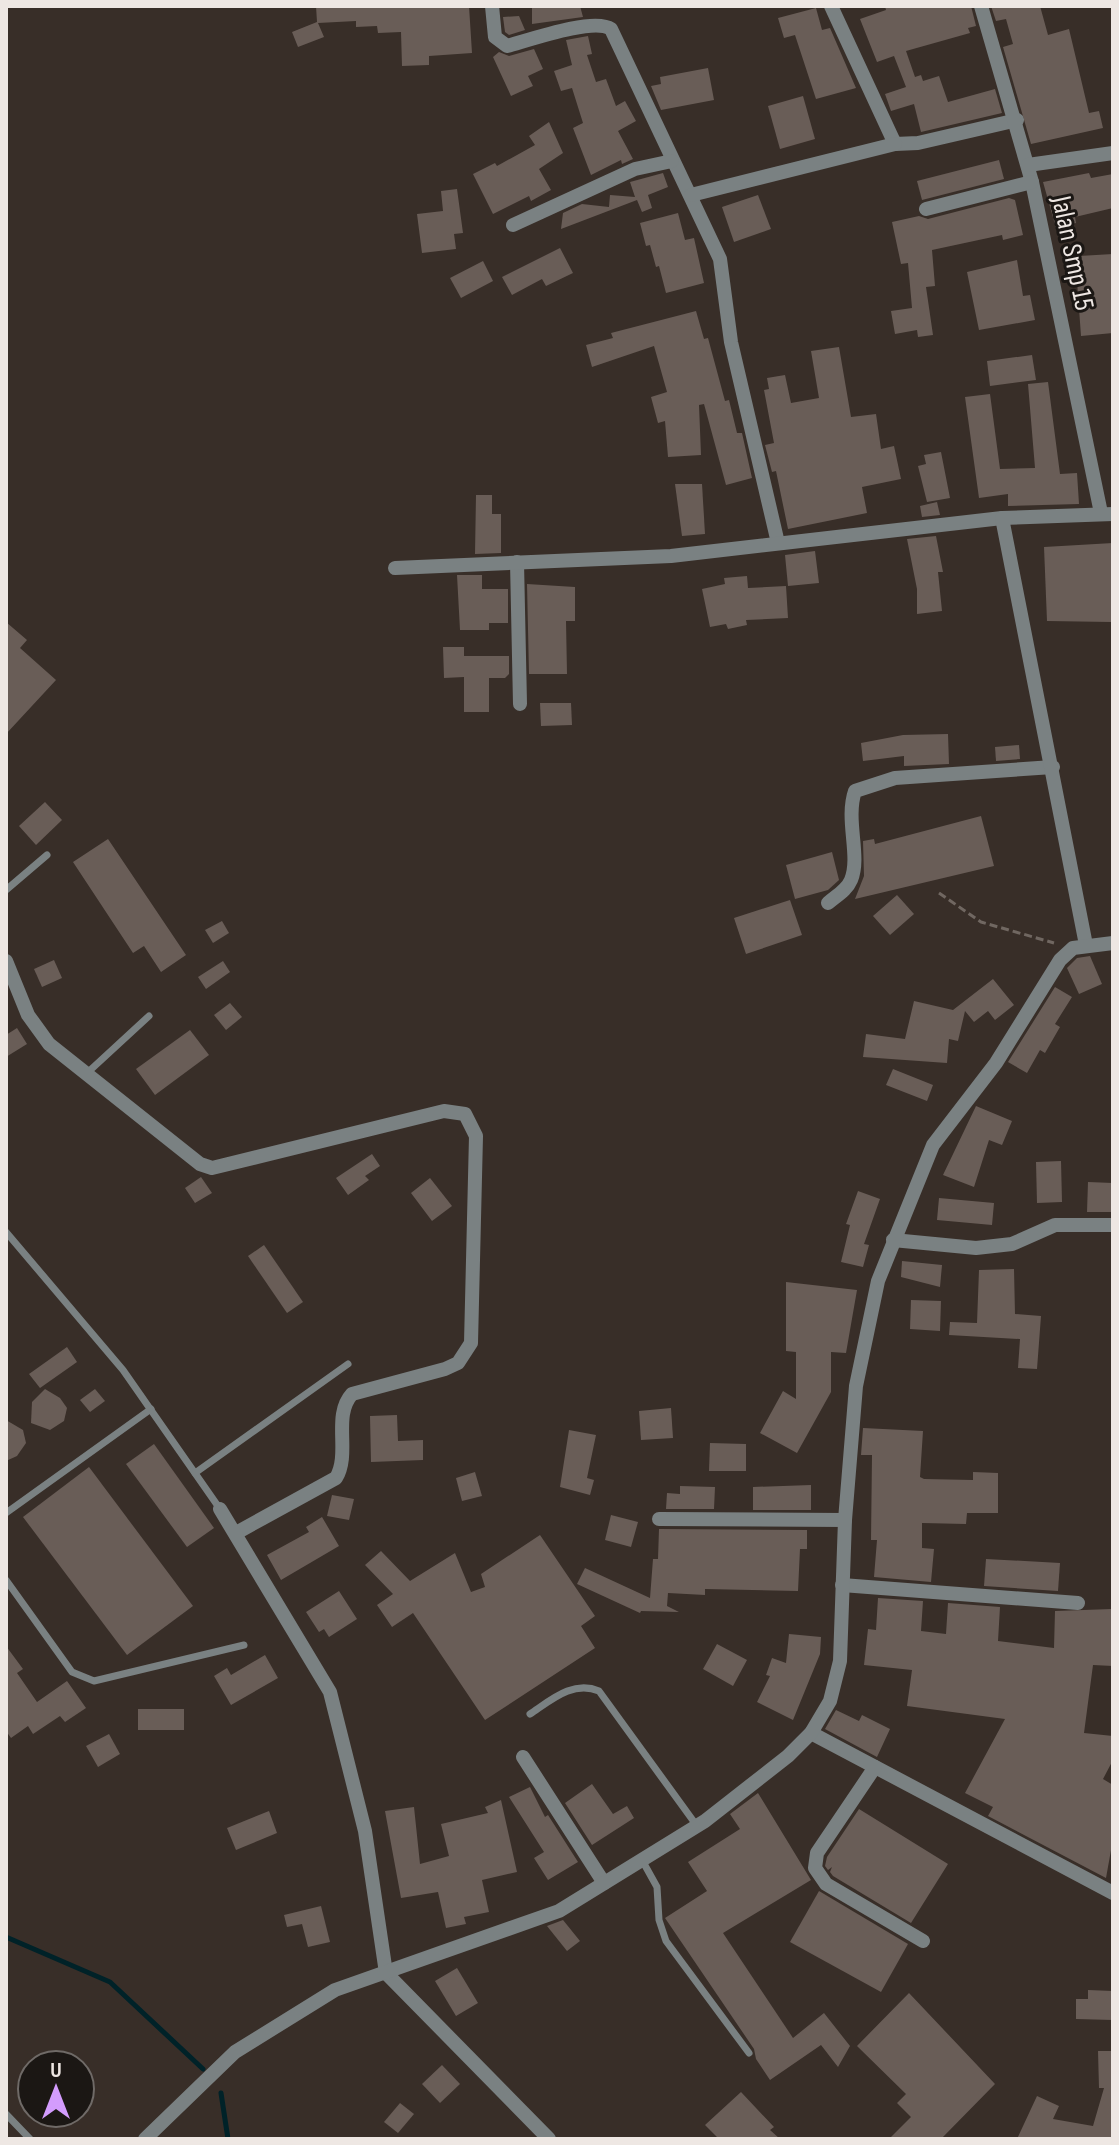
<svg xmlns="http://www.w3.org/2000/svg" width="1119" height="2145" viewBox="0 0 1119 2145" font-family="'Sofia Sans Condensed',sans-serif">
<rect width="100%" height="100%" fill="#382e28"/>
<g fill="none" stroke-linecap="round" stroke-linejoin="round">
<g stroke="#002228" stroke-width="5">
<polyline points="6,1937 110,1982 203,2069"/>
<polyline points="221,2093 228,2139"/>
</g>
</g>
<g fill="#695d57">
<polygon points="316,6 469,6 472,53 429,56 429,65 402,66 401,32 378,33 377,26 356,27 356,21 318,23 324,37 298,47 292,32 317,22"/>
<polygon points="532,6 580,6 583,17 532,24"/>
<polygon points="885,6 971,6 976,26 968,28 970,33 906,51 915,77 921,75 923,81 939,76 948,102 995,89 1002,113 921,132 914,104 891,111 885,94 906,87 894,56 877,62 860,19 886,10"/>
<polygon points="991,6 1040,6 1048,35 1069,29 1089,113 1099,111 1103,128 1031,144 1003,47 1013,44 1006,19 996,21"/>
<polygon points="816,8 822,30 830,28 856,88 816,99 795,35 784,38 778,18"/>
<polygon points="519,16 525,30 509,35 505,32 503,17"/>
<polygon points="588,36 592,54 587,55 596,82 606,79 616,106 625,101 636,121 618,131 633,159 622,164 621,160 591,175 573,128 583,123 572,88 561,91 554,71 572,65 566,40"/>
<polygon points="534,49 543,69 528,76 533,86 511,96 493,57 499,52 509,56"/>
<polygon points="708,68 714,100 661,110 651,86 661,84 660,77"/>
<polygon points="803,96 815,139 780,149 768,106"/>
<polygon points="549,122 563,153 539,169 551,190 531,201 529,196 493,214 473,174 495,163 497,166 535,145 529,136"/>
<polygon points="999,160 1004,179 922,200 917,181"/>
<polygon points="663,173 668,187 648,195 652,208 642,212 637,200 561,229 563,213 582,204 609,207 610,195 635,197 630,182"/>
<polygon points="1089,173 1091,178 1113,174 1113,208 1075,217 1076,223 1056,228 1043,182"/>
<polygon points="457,189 463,233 454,234 456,249 422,253 417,214 443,211 441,191"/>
<polygon points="758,195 771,229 734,242 722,207"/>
<polygon points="1009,198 1015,200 1023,235 1003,240 1002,235 932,250 935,286 926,287 933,335 918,337 917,330 895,334 891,311 912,308 908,263 901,264 892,222 919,216 928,219"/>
<polygon points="678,213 685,240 694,238 704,283 666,293 659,266 656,267 650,245 646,246 640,223"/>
<polygon points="560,248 573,273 546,286 542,279 512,295 502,277"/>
<polygon points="1113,254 1113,333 1081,336 1076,267 1080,267 1079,256"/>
<polygon points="1017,260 1023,296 1030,295 1035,320 979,330 967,272"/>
<polygon points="483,261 493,281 461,298 450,278"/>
<polygon points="696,311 704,339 708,338 725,401 729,400 737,433 742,433 752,478 726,485 704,404 699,405 701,455 668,457 665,421 658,423 651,397 667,392 654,346 592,367 586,345 613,338 611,333"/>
<polygon points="839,347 851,417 876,414 881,449 894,446 901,479 862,487 867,513 788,529 776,471 772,472 765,445 774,443 764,390 769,389 767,378 785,375 791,403 819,398 811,351"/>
<polygon points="1032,355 1036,380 990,386 987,361"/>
<polygon points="1048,382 1060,474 1077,473 1079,504 1008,506 1008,494 979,498 965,397 990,394 1000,469 1035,468 1028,384"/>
<polygon points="941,452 950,498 927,502 918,466 926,464 924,455"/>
<polygon points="675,484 702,484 705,534 682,536"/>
<polygon points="476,495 492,495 492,514 501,514 501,553 475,554"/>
<polygon points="937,502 940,515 922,517 920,506"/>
<polygon points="936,536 943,572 938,572 942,611 917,614 917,589 907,539"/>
<polygon points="1113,543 1111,622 1047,621 1044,547"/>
<polygon points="815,551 819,583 788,586 785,555"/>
<polygon points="457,575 482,575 482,589 508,589 508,623 489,623 489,630 460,630"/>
<polygon points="747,576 748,588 786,586 788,618 746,620 747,625 728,629 726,624 710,627 702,589 725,584 724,578"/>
<polygon points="527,584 575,587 575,621 566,621 567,674 529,674"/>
<polygon points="6,622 27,640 20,648 56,680 6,734"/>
<polygon points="443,647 464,647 464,656 509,656 509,674 505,678 489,678 489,712 464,712 464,677 444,678"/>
<polygon points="540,703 571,703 572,725 541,726"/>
<polygon points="948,734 949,764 904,766 904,756 863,761 861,743 903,735"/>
<polygon points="1019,745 1020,759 996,761 995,747"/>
<polygon points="45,802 62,820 36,845 19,826"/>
<polygon points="981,816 994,866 855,899 864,876 863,841 874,839 875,844"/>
<polygon points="108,839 186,955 161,972 144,946 133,953 73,862"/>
<polygon points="832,852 839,880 828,890 795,899 786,865"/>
<polygon points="897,895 914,914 890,935 873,916"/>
<polygon points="790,900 802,935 746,954 734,918"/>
<polygon points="222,921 229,933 213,943 205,930"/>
<polygon points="1090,956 1102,984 1079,994 1067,968 1077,958"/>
<polygon points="54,960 62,978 42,987 34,969"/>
<polygon points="223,961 230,972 206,989 198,977"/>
<polygon points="993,979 1014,1005 995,1020 988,1011 974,1022 965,1011 958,1041 949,1039 947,1063 863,1057 866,1034 905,1039 914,1001 953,1010"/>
<polygon points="1055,987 1072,997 1055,1024 1060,1027 1045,1053 1040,1050 1027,1073 1008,1062"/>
<polygon points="230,1003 242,1017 226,1030 214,1015"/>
<polygon points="17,1028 27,1044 6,1057 6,1035"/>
<polygon points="190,1030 209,1055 155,1095 136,1069"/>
<polygon points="893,1069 933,1085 927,1101 886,1085"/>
<polygon points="976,1106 1012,1121 1002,1145 989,1140 974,1187 943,1175"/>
<polygon points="372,1154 380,1166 365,1176 369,1180 348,1195 336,1178"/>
<polygon points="1061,1161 1062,1202 1037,1203 1036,1162"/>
<polygon points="201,1177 212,1193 195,1203 185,1188"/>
<polygon points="430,1178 452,1206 432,1221 411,1193"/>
<polygon points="1088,1182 1113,1183 1113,1212 1087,1212"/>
<polygon points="858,1191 880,1199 864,1244 869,1245 863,1267 841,1262 850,1225 846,1224"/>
<polygon points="939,1198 994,1203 992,1225 937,1220"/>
<polygon points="264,1245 303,1302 287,1313 248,1256"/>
<polygon points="902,1261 942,1265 940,1287 901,1277"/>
<polygon points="1014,1269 1015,1314 1041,1316 1037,1369 1018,1368 1020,1339 949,1335 950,1322 977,1323 979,1270"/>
<polygon points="786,1282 857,1290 846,1353 831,1352 831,1392 797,1453 760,1433 783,1391 796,1399 796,1352 786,1351"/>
<polygon points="911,1300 941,1301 940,1331 910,1329"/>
<polygon points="67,1347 77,1362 40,1388 29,1374"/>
<polygon points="45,1389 60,1398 67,1408 64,1421 50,1430 31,1423 32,1402"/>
<polygon points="95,1389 105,1401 90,1412 80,1400"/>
<polygon points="671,1408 673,1438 641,1440 639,1411"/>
<polygon points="397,1415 398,1441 423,1440 423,1460 371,1462 370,1416"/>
<polygon points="6,1420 23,1430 26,1443 17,1456 6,1461"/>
<polygon points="863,1428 923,1431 920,1477 924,1479 973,1480 973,1472 998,1473 998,1513 967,1513 966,1524 922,1523 922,1548 934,1549 931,1582 874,1577 877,1540 871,1540 872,1455 861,1455"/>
<polygon points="569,1430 596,1435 587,1478 594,1480 590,1495 560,1487"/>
<polygon points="710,1443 746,1444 746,1471 709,1471"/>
<polygon points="154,1444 214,1528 187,1547 126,1464"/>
<polygon points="89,1467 193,1606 127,1655 23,1517"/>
<polygon points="475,1472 482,1496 462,1501 456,1478"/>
<polygon points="811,1485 811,1510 753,1510 753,1487"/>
<polygon points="680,1486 715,1487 714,1509 666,1509 667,1493 680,1494"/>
<polygon points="332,1495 354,1499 349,1520 327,1516"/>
<polygon points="611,1515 638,1522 631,1547 605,1540"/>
<polygon points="322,1517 339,1546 281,1580 267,1555 309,1532 306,1527"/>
<polygon points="659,1529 807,1530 807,1549 800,1549 798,1591 705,1589 705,1595 668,1593 667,1606 679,1612 641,1611 640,1613 577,1584 585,1568 650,1598 653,1559 658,1559"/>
<polygon points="540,1535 595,1616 581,1626 595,1648 485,1720 413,1613 392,1627 377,1605 393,1594 365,1565 381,1551 410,1581 455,1553 471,1592 485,1587 481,1574"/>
<polygon points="986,1559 1060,1563 1058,1591 984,1586"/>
<polygon points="339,1591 357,1619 329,1637 324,1629 319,1632 306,1612"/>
<polygon points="878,1598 923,1601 921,1631 946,1634 948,1603 1000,1607 998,1641 1054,1648 1055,1611 1112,1609 1113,1666 1093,1665 1084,1733 1113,1736 1113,1760 1103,1779 1113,1785 1113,1839 1106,1878 988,1816 993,1807 965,1793 1005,1719 907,1706 912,1670 864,1665 868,1629 876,1630"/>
<polygon points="789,1634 821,1637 820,1654 793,1720 757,1702 770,1676 766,1675 772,1658 786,1663"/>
<polygon points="717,1644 747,1660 733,1686 703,1669"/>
<polygon points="6,1646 23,1669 17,1673 37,1702 67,1681 86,1708 65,1722 60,1716 33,1734 28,1726 11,1738 6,1731"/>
<polygon points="265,1655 278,1678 231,1705 214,1676 227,1668 231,1675"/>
<rect x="138" y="1709" width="46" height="21"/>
<polygon points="836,1710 859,1721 862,1715 890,1729 877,1757 825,1729"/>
<polygon points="109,1734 120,1754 98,1767 86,1746"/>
<polygon points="592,1784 613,1814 627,1806 634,1818 592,1845 565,1803"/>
<polygon points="530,1787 545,1817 548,1815 578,1862 548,1880 534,1858 544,1852 509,1797"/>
<polygon points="758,1793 811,1880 723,1933 793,2038 824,2013 850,2046 838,2067 821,2045 770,2080 756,2059 754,2049 665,1918 707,1891 688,1862 740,1829 730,1814"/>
<polygon points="501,1800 517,1872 482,1880 489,1912 464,1917 466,1924 446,1928 438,1892 401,1898 385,1811 414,1807 420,1864 449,1856 441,1824 488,1813 485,1807"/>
<polygon points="859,1809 948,1864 911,1923 833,1876 830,1872 832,1867 828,1870 825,1866 827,1857"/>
<polygon points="269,1811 277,1833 236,1850 227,1828"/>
<polygon points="819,1891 908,1944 881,1992 790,1942"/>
<polygon points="321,1906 330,1942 308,1947 302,1924 287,1927 284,1915"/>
<polygon points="563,1920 580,1941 567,1951 547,1926"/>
<polygon points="457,1968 478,2003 456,2016 435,1981"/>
<polygon points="1088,1990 1113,1991 1113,2020 1076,2019 1076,1999 1088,1999"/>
<polygon points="909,1993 995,2084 941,2139 889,2139 911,2117 897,2103 906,2094 857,2046"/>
<polygon points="1098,2051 1113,2051 1113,2139 1017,2139 1037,2096 1059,2106 1053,2119 1093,2126 1104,2088 1099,2088"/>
<polygon points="442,2065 460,2084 440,2103 422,2084"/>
<polygon points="741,2092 774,2127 770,2130 780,2139 719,2139 705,2125"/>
<polygon points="400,2103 414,2114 398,2133 384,2122"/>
</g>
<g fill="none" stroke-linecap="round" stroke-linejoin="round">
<polyline stroke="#706761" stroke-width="3" stroke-dasharray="8 4" stroke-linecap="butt" points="939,893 981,922 1054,943"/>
<g stroke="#7a8182" stroke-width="7">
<polyline points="6,890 47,855"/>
<polyline points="86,1074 149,1016"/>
<polyline points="6,1232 123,1370 220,1509"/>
<polyline points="195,1473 348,1364"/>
<polyline points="6,1513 151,1409"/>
<polyline points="6,1580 72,1672 94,1681 244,1645"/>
<path d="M530 1714C551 1700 573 1680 599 1691L697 1826"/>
<polyline points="642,1860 657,1887 659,1920 666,1941 749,2053"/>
<polyline points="6,2114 30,2139"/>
</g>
<g stroke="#7a8182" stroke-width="14">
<path d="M492 6 495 37 507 46C529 40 594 17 611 29L720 259 731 342 778 543"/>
<polyline points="831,6 895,144 918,143 1017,120"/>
<polyline points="981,6 1032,182 1101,513"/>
<polyline points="1028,165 1113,153"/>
<polyline points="691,195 895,144"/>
<polyline points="926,209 1032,182"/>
<polyline points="513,225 635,169 672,161"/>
<polyline points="517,562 520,704"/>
<polyline points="395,568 671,556 1002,518"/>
<path d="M828 903C836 896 847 890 851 880 861 856 845 820 855 791L895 778 1053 767"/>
<polyline points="1086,945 1002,518 1113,514"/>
<path d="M6 961 28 1015 49 1044 200 1164 212 1168 444 1111 465 1114 476 1136 471 1343 458 1363 445 1369 352 1394C332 1416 351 1453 336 1478L236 1533"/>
<polyline points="893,1240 976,1248 1012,1244 1055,1225 1113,1225"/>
<polyline points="220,1509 330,1692 365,1831 386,1973 549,2139"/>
<polyline points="659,1519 845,1520"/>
<polyline points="842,1585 1078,1603"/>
<polyline points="811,1733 1113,1893"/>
<polyline points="523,1757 604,1883"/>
<polyline points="875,1767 817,1853 815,1868 826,1884 923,1941"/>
<polyline points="145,2139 235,2052 335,1990 559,1911 705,1821 788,1756 811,1733 830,1701 840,1661 845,1520 856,1386 878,1281 933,1145 996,1063 1060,960 1073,948 1113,943"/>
</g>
</g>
<g text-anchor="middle" stroke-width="6" stroke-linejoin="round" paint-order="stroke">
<g font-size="28" fill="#eee7e3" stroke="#1b1714">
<text transform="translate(1074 253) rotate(78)" y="10">Jalan Smp 15</text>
</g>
</g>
<rect width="1119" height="2145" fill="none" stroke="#eee7e3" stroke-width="16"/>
<g transform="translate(56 2089)"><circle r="38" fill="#1b1714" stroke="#6f6a67" stroke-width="2"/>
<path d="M0-6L14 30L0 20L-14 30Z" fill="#d39cfd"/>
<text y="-12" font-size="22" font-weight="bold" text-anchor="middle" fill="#eee7e3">U</text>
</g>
</svg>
